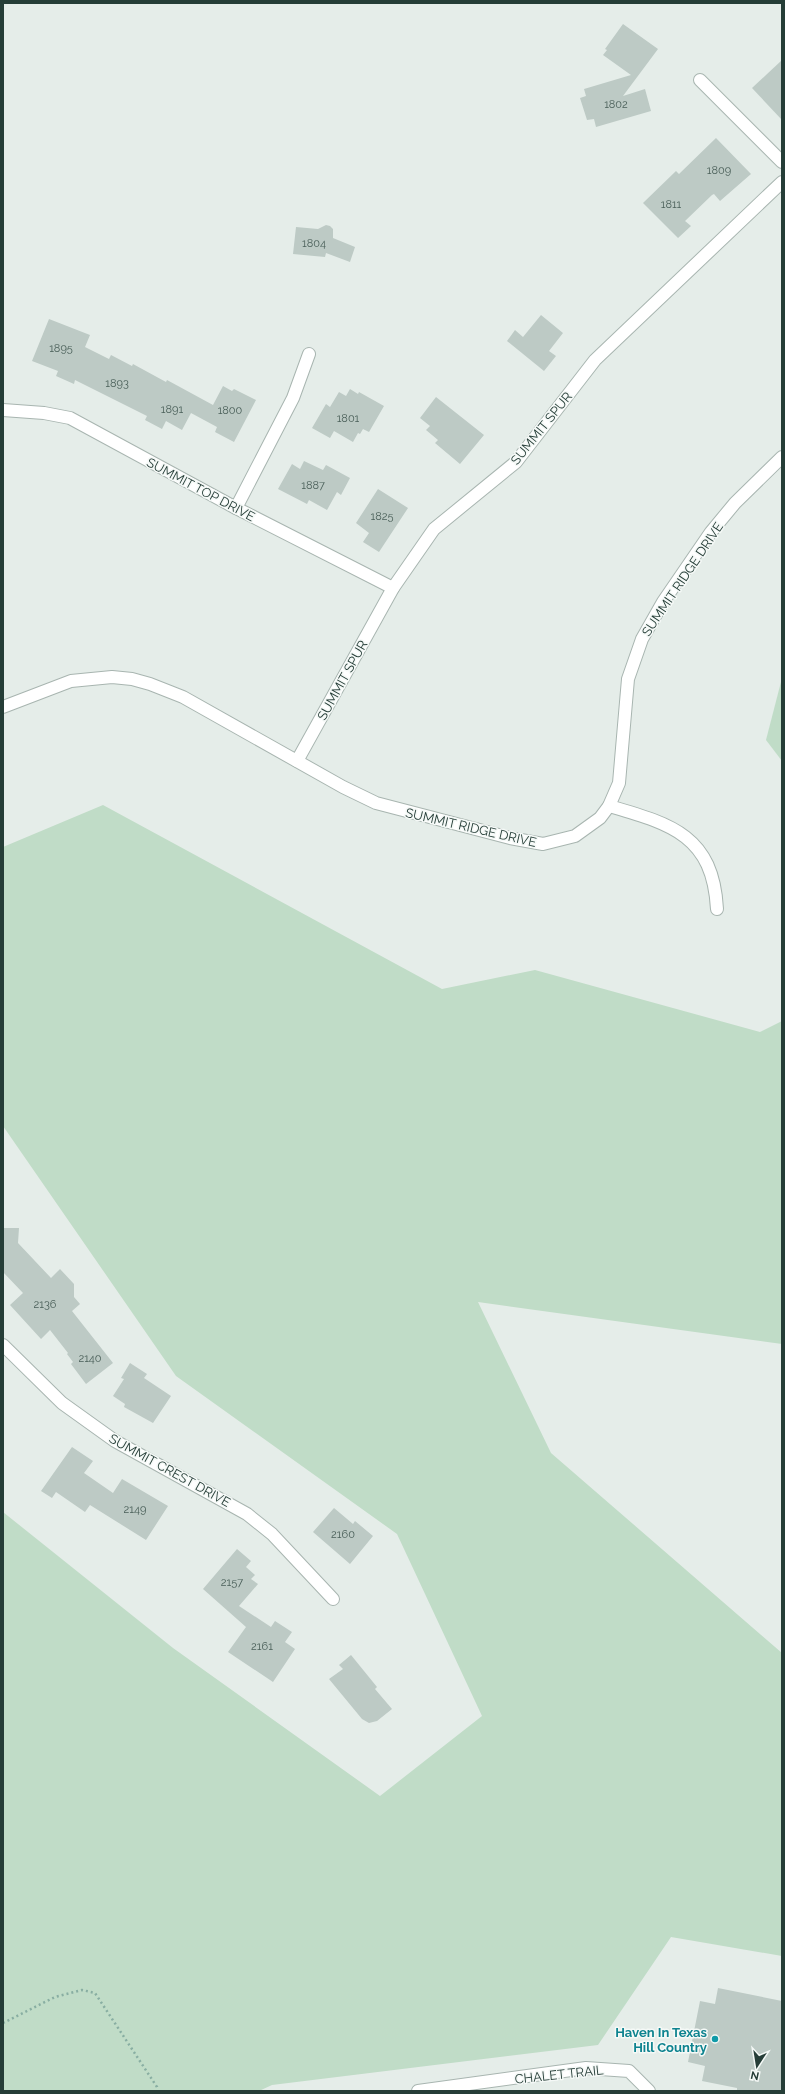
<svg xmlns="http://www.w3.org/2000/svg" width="785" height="2094" viewBox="0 0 785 2094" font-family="Raleway,sans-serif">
<rect width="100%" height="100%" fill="#e5ede9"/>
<g fill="#c0dcc7">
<polygon points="782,678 782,761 766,740"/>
<polygon points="103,805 442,989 535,970 760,1032 782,1021 782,1344 478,1302 551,1453 782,1653 782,1956 671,1937 598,2045 272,2085 259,2091 3,2091 3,1512 173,1648 380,1796 482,1716 397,1534 176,1376 3,1126 3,847"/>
</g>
<g fill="#bdcac5">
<polygon points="623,24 658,49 623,96 645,89 651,111 596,127 594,119 587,120 580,98 586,96 584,89 631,75 603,55 607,50 605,49"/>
<polygon points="782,60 782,120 752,88"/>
<polygon points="716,138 751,174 720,201 714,194 712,195 685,221 691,226 678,238 643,203 676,171 679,174"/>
<polygon points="326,225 330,226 333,229 333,238 355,247 350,262 326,253 325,257 293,254 296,227 318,229"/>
<polygon points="541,315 563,333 549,351 556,356 544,371 507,341 515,330 523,337"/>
<polygon points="49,319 90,335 85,347 109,359 111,355 132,366 133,364 166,382 167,380 213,405 223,386 232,391 234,389 256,400 234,442 215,432 217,427 191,413 182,430 166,421 162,429 145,420 147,416 75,380 74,384 56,376 58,371 32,361"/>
<polygon points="350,389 358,394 359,392 384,406 369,432 363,429 360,434 358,433 353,442 334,431 330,438 312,428 326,404 330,407 339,392 346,396"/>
<polygon points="436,397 484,435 460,464 435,443 438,440 426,430 430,426 420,418"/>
<polygon points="304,461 323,470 326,465 350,478 341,495 337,492 327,510 309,500 307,504 278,489 292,464 300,469"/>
<polygon points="378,489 408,508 379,552 363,542 369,533 356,523"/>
<polygon points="3,1228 19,1228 18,1243 51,1278 60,1269 74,1284 74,1297 80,1304 72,1311 113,1363 86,1384 71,1364 73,1362 67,1354 68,1353 50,1330 41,1339 10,1305 23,1293 3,1272"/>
<polygon points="130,1363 147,1374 144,1378 171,1396 153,1423 124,1407 125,1404 113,1396 124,1379 121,1378"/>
<polygon points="72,1447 93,1461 84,1473 113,1493 122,1479 168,1506 146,1540 90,1505 85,1512 56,1492 52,1498 41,1491"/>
<polygon points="334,1508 353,1524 355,1521 373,1536 350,1564 313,1532"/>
<polygon points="237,1549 251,1561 246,1567 255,1575 251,1579 258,1584 239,1606 271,1627 275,1621 292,1632 285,1642 295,1649 273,1682 228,1652 246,1627 203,1589"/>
<polygon points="351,1655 377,1687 375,1689 392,1709 377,1721 369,1723 362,1719 329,1679 343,1669 339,1665"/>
<polygon points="718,1988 782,2001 782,2091 737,2091 737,2088 702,2081 705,2066 688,2062 700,2001 715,2004"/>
</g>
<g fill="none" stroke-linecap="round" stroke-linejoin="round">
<defs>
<g id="minor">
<polyline points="700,80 782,162"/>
<polyline points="3,410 44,413 70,418 236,508 393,588"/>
<polyline points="236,508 293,398 309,354"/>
<polyline points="3,707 71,681 112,677 132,679 150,684 183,697 343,787 376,803 510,838 543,844 575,836 600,818 609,806 619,783 628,679 642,639 663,602 711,532 735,503 782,457"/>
<polyline points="297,761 393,588 434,529 516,462 595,360 782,182"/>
<path d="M609 806C671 824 713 835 717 909"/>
<polyline points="3,1345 62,1403 115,1441 247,1514 272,1534 333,1599"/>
<polyline points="418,2091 586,2068 629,2071 649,2091"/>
</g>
</defs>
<use href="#minor" stroke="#a8b5b0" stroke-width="14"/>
<polyline stroke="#88aea2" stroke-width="2.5" stroke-dasharray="2 3" stroke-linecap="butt" points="3,2023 55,1997 82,1990 95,1993 157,2087 157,2091"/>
<use href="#minor" stroke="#fff" stroke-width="12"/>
</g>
<circle fill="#0f9aa8" stroke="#f5f9f7" stroke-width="1.5" cx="715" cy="2039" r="4"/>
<g text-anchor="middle" stroke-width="3" stroke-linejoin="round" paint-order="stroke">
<g font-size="11" fill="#4b605a">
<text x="616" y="108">1802</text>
<text x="719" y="174">1809</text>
<text x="671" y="208">1811</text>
<text x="314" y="247">1804</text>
<text x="61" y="352">1895</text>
<text x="117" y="387">1893</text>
<text x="172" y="413">1891</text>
<text x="230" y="414">1800</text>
<text x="348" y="422">1801</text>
<text x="313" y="489">1887</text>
<text x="382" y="520">1825</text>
<text x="45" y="1308">2136</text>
<text x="90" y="1362">2140</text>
<text x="135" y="1513">2149</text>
<text x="343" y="1538">2160</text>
<text x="232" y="1586">2157</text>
<text x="262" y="1650">2161</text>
</g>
<g font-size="13" fill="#253d37" stroke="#f5f9f7">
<text transform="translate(541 428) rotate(-51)" y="5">SUMMIT SPUR</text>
<text transform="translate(201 489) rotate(28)" y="5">SUMMIT TOP DRIVE</text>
<text transform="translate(682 579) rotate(-56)" y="5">SUMMIT RIDGE DRIVE</text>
<text transform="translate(342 680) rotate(-61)" y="5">SUMMIT SPUR</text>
<text transform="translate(471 827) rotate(13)" y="5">SUMMIT RIDGE DRIVE</text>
<text transform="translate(170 1470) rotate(29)" y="5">SUMMIT CREST DRIVE</text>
<text transform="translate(559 2074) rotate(-6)" y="5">CHALET TRAIL</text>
</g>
<g font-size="13" font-weight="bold" fill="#0d838f" stroke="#f5f9f7" text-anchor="end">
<text x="707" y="2037">Haven In Texas<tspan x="707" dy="15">Hill Country</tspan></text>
</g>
</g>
<rect width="785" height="2094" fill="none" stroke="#253d37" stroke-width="8"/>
<g transform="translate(757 2066) rotate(192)" stroke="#f5f9f7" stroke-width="3" paint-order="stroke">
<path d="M0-3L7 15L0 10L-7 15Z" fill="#253d37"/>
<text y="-6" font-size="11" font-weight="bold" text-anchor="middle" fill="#253d37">N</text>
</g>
</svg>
